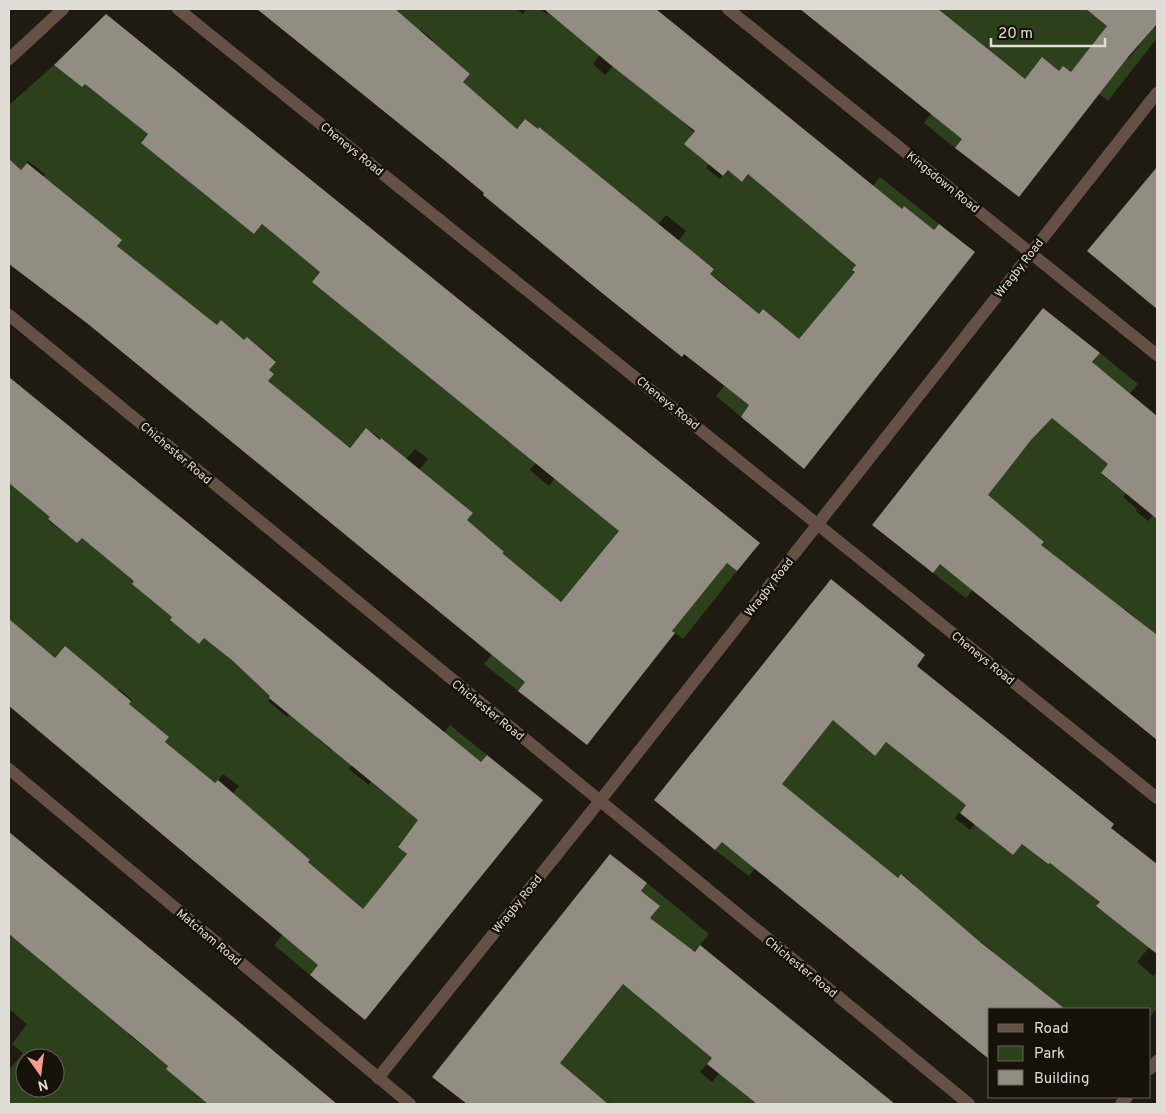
<svg xmlns="http://www.w3.org/2000/svg" width="1166" height="1113" viewBox="0 0 1166 1113" font-family="Overpass,sans-serif">
<rect width="100%" height="100%" fill="#1f1a12"/>
<g fill="#2c411b" fill-rule="evenodd">
<polygon points="391,9 516,9 523,14 527,9 540,9 547,14 551,9 561,9 554,17 616,35 593,64 605,75 613,66 696,100 680,119 694,132 684,144 720,151 706,168 720,179 728,170 742,182 765,154 760,184 788,207 845,220 880,177 939,224 934,230 904,206 852,270 867,281 842,287 741,417 716,396 776,320 763,309 738,339 734,293 715,277 692,304 688,301 714,268 698,256 687,270 653,272 686,231 666,215 647,238 606,233 632,202 619,191 607,206 539,127 538,129 525,119 501,148 445,103 470,74 446,54 407,72 433,40 421,30 417,34"/>
<polygon points="937,9 1086,9 1093,15 1098,9 1122,9 1101,35 1129,58 1154,27 1157,30 1157,38 1108,101 1063,66 1059,71 1042,58 1020,85 1000,116 955,148 924,123 984,46"/>
<polygon points="54,65 82,87 86,83 165,114 141,142 210,199 240,173 216,203 254,234 262,224 297,253 314,233 320,271 312,282 562,431 530,470 549,486 555,478 700,596 727,563 737,571 683,639 590,566 559,604 532,674 518,691 484,664 519,621 476,585 503,552 454,536 473,513 458,501 413,478 428,459 415,449 372,499 396,450 366,428 350,447 344,443 328,463 265,383 273,374 269,370 276,361 247,337 228,359 217,325 187,302 56,241 82,207 52,183 16,210 45,174 28,161 16,176 12,173 18,167 9,159 9,105"/>
<polygon points="1100,353 1138,384 1101,428 1108,464 1101,474 1120,489 1143,462 1149,466 1123,497 1137,509 1136,511 1148,521 1157,510 1157,647 1155,649 1114,648 1137,619 1125,609 1117,619 1035,553 1044,542 1031,531 1006,561 999,556 966,598 933,573 950,551 946,547"/>
<polygon points="28,450 31,486 24,495 38,507 74,488 48,520 77,543 104,511 110,561 124,572 196,588 170,620 199,644 226,612 219,649 266,689 293,668 268,701 287,717 290,714 340,706 316,737 331,750 376,736 349,769 369,785 371,782 383,792 407,762 415,768 450,725 487,755 440,814 412,828 398,846 407,854 310,975 274,945 309,903 301,896 320,872 308,862 310,860 230,797 239,786 223,774 211,789 146,765 169,737 106,731 132,700 119,689 116,692 65,646 40,676 42,647 17,626 9,636 9,472"/>
<polygon points="886,624 905,638 883,665 875,755 886,742 927,774 931,769 969,801 955,818 970,830 1001,792 1000,845 1013,855 1039,822 1029,849 1047,864 1050,863 1108,891 1096,907 1108,915 1130,909 1157,930 1157,944 1155,946 1152,944 1137,962 1153,976 1157,972 1157,1008 1150,1017 1150,1009 1038,1009 1049,996 1036,986 1031,992 988,961 994,952 981,942 966,960 902,900 914,884 902,874 874,908 755,868 749,876 715,850"/>
<polygon points="647,883 709,934 671,980 676,985 655,1011 686,1036 695,1025 713,1057 700,1072 712,1082 747,1042 756,1086 747,1096 757,1104 612,1104 609,1102 608,1104 592,1091 581,1104 529,1104 553,1073 525,1040 589,1026 601,1012 650,919 659,905 641,891"/>
<path d="M9 934 21 944 64 934 42 962 62 978 151 1006 128 1034 154 1055 177 1028 190 1039 166 1068 211 1104H144L142 1103 141 1104H9V1070L23 1053 12 1044 27 1024 9 1009ZM25 1058H55V1088H25Z"/>
</g>
<g fill="#928c82">
<polygon points="257,9 395,9 470,74 463,82 517,129 525,119 538,129 539,127 714,269 710,274 759,314 763,309 799,339 855,272 852,270 856,265 748,174 742,182 728,170 723,176 684,144 695,131 612,66 544,9 656,9 902,209 904,206 934,230 939,224 975,252 804,469 741,417 749,405 684,354 682,357 602,293 483,195 484,193 443,159"/>
<polygon points="800,9 938,9 1025,79 1042,57 1059,71 1063,66 1071,72 1107,26 1086,9 1157,9 1157,24 1128,57 1019,197 955,148 962,139"/>
<polygon points="106,14 760,543 737,571 727,563 672,631 675,633 587,745 518,691 525,682 88,324 9,264 9,159 21,170 27,163 122,240 117,246 217,325 221,320 244,340 247,337 276,362 269,370 274,374 268,381 350,448 366,428 380,440 381,438 473,513 467,520 504,552 502,553 561,602 619,531 312,282 320,272 262,224 254,234 141,143 148,134 85,84 82,87 54,65"/>
<polygon points="1157,167 1157,309 1087,251"/>
<polygon points="1043,308 1100,353 1092,362 1157,416 1157,519 1101,473 1108,464 1052,418 1031,440 988,495 1044,542 1041,545 1157,635 1157,740 940,564 933,573 872,525"/>
<polygon points="9,377 481,762 487,755 543,800 365,1020 310,975 318,965 9,706 9,619 55,658 65,646 131,701 129,704 169,737 165,742 215,783 218,780 310,860 308,862 363,909 407,854 398,847 418,820 269,698 270,696 233,661 204,638 199,644 170,620 172,617 132,584 134,581 82,538 77,543 48,519 50,517 9,483"/>
<polygon points="831,579 925,655 917,666 1114,824 1111,828 1157,864 1157,954 1096,906 1100,902 1050,863 1048,864 1022,844 1013,855 960,813 966,805 886,742 875,756 833,720 782,784 898,878 901,874 980,942 1065,1009 990,1009 990,1060 722,842 715,850 654,800"/>
<polygon points="9,832 238,1021 337,1104 208,1104 166,1069 168,1066 9,934"/>
<polygon points="610,854 647,883 641,891 660,906 650,918 695,952 700,945 895,1104 757,1104 707,1064 712,1058 623,984 560,1063 608,1104 467,1104 432,1077"/>
</g>
<g fill="none" stroke-linecap="round" stroke-linejoin="round">
<g stroke="#645045" stroke-width="12">
<polyline points="178,9 1157,798"/>
<polyline points="728,9 1157,355"/>
<polyline points="9,59 63,9"/>
<polyline points="9,315 969,1104"/>
<polyline points="9,769 410,1104"/>
<polyline points="1150,1069 1157,1061"/>
<polyline points="378,1078 599,802 1157,93"/>
<polyline points="1121,1104 1127,1097"/>
</g>
</g>
<g text-anchor="middle" stroke-width="5" stroke-linejoin="round" paint-order="stroke">
<g font-size="12" fill="#e0ddd7" stroke="#161109">
<text transform="translate(352 149) rotate(39)" y="4">Cheneys Road</text>
<text transform="translate(943 182) rotate(39)" y="4">Kingsdown Road</text>
<text transform="translate(1019 268) rotate(-52)" y="4">Wragby Road</text>
<text transform="translate(668 403) rotate(39)" y="4">Cheneys Road</text>
<text transform="translate(176 453) rotate(40)" y="4">Chichester Road</text>
<text transform="translate(769 587) rotate(-52)" y="4">Wragby Road</text>
<text transform="translate(983 658) rotate(39)" y="4">Cheneys Road</text>
<text transform="translate(488 710) rotate(39)" y="4">Chichester Road</text>
<text transform="translate(517 904) rotate(-51)" y="4">Wragby Road</text>
<text transform="translate(209 937) rotate(40)" y="4">Matcham Road</text>
<text transform="translate(801 967) rotate(39)" y="4">Chichester Road</text>
</g>
</g>
<rect width="1166" height="1113" fill="none" stroke="#e0ddd7" stroke-width="20"/>
<rect x="988" y="1008" width="162" height="90" fill="#161109" stroke="#67635b"/>
<rect x="998" y="1024" width="25" height="8" fill="#645045" stroke="#67635b"/>
<text x="1034" y="1033" font-size="15" fill="#e0ddd7">Road</text>
<rect x="998" y="1046" width="25" height="15" fill="#2c411b" stroke="#67635b"/>
<text x="1034" y="1058" font-size="15" fill="#e0ddd7">Park</text>
<rect x="998" y="1070" width="25" height="15" fill="#928c82" stroke="#67635b"/>
<text x="1034" y="1083" font-size="15" fill="#e0ddd7">Building</text>
<g transform="translate(40 1073) rotate(166)"><circle r="24" fill="#161109" stroke="#67635b"/>
<path d="M0-4L9 19L0 12L-9 19Z" fill="#f49d8d"/>
<text y="-8" font-size="14" font-weight="bold" text-anchor="middle" fill="#e0ddd7">N</text>
</g>
<path d="M991 38v8h114v-8" fill="none" stroke="#e0ddd7" stroke-width="2.5"/>
<text x="998" y="38" font-size="15" fill="#e0ddd7" stroke="#161109" stroke-width="4" paint-order="stroke">20 m</text>
</svg>
